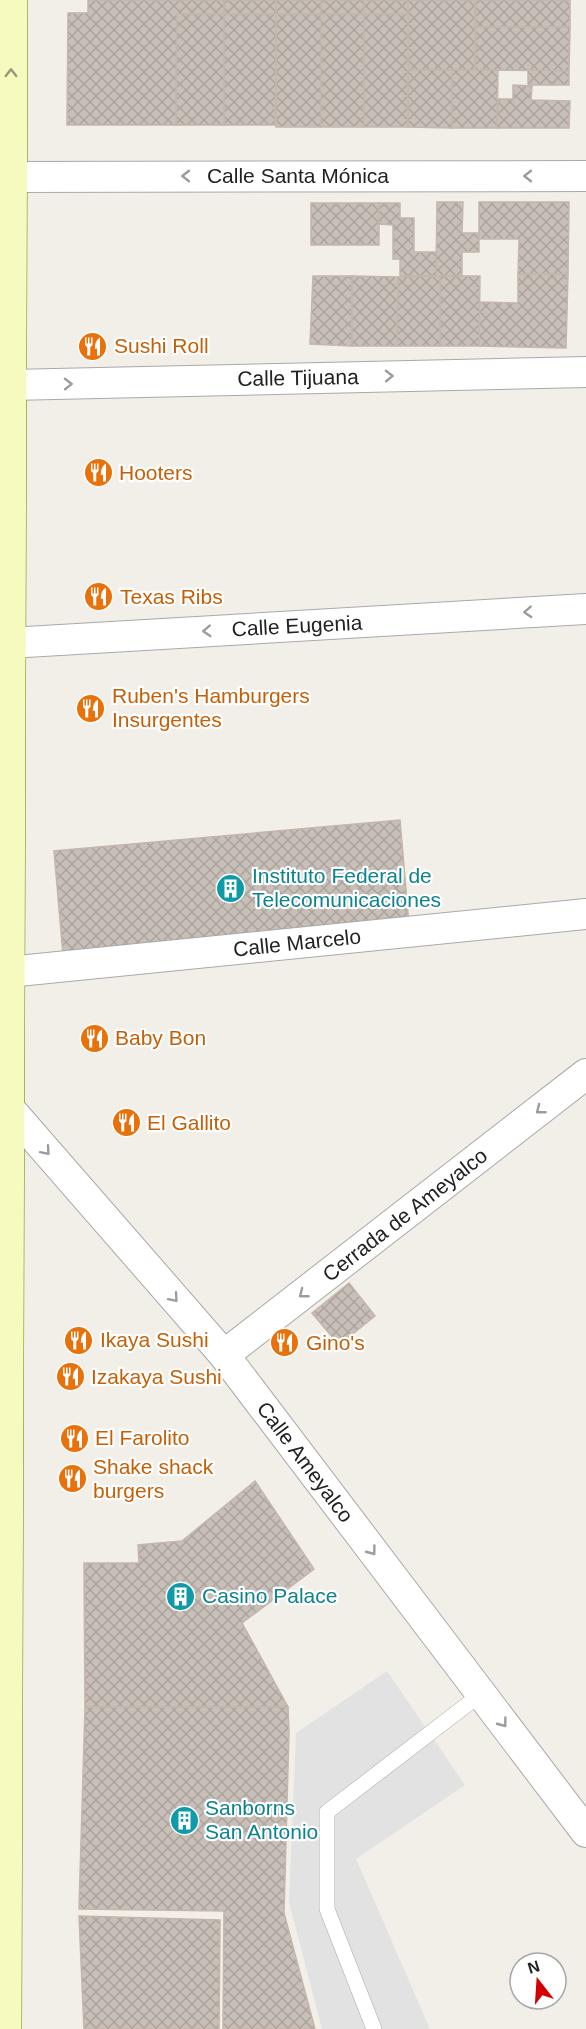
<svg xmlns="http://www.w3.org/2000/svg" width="586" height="2029" viewBox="0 0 586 2029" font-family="Arial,sans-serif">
<defs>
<pattern id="building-cross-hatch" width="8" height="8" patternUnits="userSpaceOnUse" patternTransform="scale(1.5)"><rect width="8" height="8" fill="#c7bfb8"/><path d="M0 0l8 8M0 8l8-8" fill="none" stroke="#aba49e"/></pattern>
</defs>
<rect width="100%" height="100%" fill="#f2efe9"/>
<polygon fill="#e2e2e2" points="387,1671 465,1785 356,1859 430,2029 322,2029 289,1902 296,1733"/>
<g fill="url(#building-cross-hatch)" stroke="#c4b6ab" stroke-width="1.5">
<polygon points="88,0 224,0 224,14 177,14 176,125 67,125 68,13 88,13"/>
<rect x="224" y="0" width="53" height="14"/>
<rect x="276" y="0" width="45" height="14"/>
<rect x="321" y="0" width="43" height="14"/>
<rect x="364" y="0" width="44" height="14"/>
<rect x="408" y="0" width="67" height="70"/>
<polygon points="475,0 570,0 570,27 476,27"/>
<polygon points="177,14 224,14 224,125 176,125"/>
<polygon points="224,14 277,14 275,125 224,125"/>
<rect x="276" y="14" width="45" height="113"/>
<rect x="321" y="14" width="43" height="113"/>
<rect x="364" y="14" width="44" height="113"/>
<polygon points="476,27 570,27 569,71 475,70"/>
<polygon points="408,70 452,70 452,128 408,127"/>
<polygon points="452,70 498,70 497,128 452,128"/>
<polygon points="528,70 569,71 569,85 528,85"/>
<polygon points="513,85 532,86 531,100 570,101 569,128 497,128 498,99 513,99"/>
<polygon points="437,202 463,202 462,233 479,233 479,252 462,252 462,277 436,276"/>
<polygon points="479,202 569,202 568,274 518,274 519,239 479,239"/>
<rect x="311" y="203" width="68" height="42"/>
<polygon points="379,203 400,203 400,218 414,218 414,252 436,252 436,276 400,276 400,259 393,259 393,225 378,224"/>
<polygon points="518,274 568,274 566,348 479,346 479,302 518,303"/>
<polygon points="313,276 352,276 352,346 310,344"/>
<polygon points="352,276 398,277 397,346 352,346"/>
<polygon points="440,276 440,346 397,346 398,277"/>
<polygon points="440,276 480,276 479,346 440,346"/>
<polygon points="400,820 409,925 63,955 54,851"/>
<polygon points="349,1283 375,1316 339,1345 312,1313"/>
<polygon points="255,1481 314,1569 242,1623 288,1707 85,1707 84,1563 139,1563 138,1545 182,1541"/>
<polygon points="85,1707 288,1707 289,1732 284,1913 315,2029 223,2029 224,1911 79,1909"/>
<polygon points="79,1916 220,1920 219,2029 84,2029"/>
</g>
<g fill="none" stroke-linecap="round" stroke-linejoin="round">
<defs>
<polyline id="service" points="374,2029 327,1909 327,1812 481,1694"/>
<g id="minor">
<polyline points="11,177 586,176"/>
<polyline points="10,385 586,372"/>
<polyline points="9,643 586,609"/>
<polyline points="8,972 586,914"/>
<polyline points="8,1107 224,1355 586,1832"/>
<polyline points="224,1355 586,1074"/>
</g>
<polyline id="secondary" points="5,2029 11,0"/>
</defs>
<use href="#service" stroke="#a9a9a9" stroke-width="16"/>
<use href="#minor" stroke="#a9a9a9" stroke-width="32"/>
<use href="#secondary" stroke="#707d05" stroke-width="34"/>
<use href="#service" stroke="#fff" stroke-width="15"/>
<use href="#minor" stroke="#fff" stroke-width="30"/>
<use href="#secondary" stroke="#f7fabf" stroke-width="33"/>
</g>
<defs><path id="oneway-chevron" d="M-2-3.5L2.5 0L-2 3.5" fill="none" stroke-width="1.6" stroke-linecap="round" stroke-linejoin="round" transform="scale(1.5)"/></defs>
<use stroke="#979978" href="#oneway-chevron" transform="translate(11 73) rotate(-90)"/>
<g stroke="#9c9c9c">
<use href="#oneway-chevron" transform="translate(186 176) rotate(-180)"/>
<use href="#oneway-chevron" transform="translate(528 176) rotate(-180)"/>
<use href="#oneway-chevron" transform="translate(389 376) rotate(-1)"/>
<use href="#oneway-chevron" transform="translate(68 384) rotate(-1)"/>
<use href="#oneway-chevron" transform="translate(528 612) rotate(177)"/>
<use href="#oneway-chevron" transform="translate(207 631) rotate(177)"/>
<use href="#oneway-chevron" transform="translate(540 1110) rotate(142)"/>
<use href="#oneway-chevron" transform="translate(46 1151) rotate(49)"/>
<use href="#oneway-chevron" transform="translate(303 1294) rotate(142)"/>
<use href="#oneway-chevron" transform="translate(174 1298) rotate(49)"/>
<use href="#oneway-chevron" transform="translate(372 1551) rotate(53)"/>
<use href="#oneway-chevron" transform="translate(503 1723) rotate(53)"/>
</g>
<defs>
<symbol id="restaurant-disc" viewBox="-11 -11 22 22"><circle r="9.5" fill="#e8710a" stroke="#fff"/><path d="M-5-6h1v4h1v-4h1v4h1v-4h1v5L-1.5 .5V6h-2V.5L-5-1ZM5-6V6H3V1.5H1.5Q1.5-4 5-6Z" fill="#fff"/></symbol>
<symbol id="building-disc" viewBox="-11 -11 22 22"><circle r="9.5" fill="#0f9aa8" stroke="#fff"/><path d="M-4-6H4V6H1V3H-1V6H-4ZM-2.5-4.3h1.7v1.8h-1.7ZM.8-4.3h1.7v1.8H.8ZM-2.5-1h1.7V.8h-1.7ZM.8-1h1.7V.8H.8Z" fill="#fff"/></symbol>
</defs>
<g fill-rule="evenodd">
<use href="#restaurant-disc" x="76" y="330" width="33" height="33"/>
<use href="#restaurant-disc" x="82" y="456" width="33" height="33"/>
<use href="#restaurant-disc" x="82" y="580" width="33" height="33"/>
<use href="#restaurant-disc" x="74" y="692" width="33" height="33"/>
<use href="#building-disc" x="214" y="872" width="33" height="33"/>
<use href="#restaurant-disc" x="78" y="1022" width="33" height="33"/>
<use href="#restaurant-disc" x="110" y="1106" width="33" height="33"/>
<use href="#restaurant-disc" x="62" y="1324" width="33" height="33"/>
<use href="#restaurant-disc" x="268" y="1326" width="33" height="33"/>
<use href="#restaurant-disc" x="54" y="1360" width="33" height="33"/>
<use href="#restaurant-disc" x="58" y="1422" width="33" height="33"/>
<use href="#restaurant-disc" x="56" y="1462" width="33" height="33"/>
<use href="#building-disc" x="164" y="1580" width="33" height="33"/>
<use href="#building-disc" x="168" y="1804" width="33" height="33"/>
</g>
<g text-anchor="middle" stroke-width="4.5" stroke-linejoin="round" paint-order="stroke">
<g font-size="21" fill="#222" stroke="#fff">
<text x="298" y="183">Calle Santa Mónica</text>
<text transform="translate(298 378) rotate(-1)" y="7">Calle Tijuana</text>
<text transform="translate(297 626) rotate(-3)" y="7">Calle Eugenia</text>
<text transform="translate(297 943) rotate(-6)" y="7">Calle Marcelo</text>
<text transform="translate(405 1215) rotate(-38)" y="7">Cerrada de Ameyalco</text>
<text transform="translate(305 1462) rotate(53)" y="7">Calle Ameyalco</text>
</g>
<g font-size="21" fill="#c56008" stroke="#fff" text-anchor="start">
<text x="114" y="353">Sushi Roll</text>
<text x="119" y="480">Hooters</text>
<text x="120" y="604">Texas Ribs</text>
<text x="112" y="703">Ruben's Hamburgers<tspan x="112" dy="24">Insurgentes</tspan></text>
<text x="115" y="1045">Baby Bon</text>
<text x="147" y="1130">El Gallito</text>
<text x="100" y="1347">Ikaya Sushi</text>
<text x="306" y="1350">Gino's</text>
<text x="91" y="1384">Izakaya Sushi</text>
<text x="95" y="1445">El Farolito</text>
<text x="93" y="1474">Shake shack<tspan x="93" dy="24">burgers</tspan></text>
</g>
<g font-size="21" fill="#0d838f" stroke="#fff" text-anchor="start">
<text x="252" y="883">Instituto Federal de<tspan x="252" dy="24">Telecomunicaciones</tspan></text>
<text x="202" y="1603">Casino Palace</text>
<text x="205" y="1815">Sanborns<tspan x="205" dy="24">San Antonio</tspan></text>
</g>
</g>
<g transform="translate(538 1981) rotate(343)"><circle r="28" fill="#ffffff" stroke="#a7a7a7" stroke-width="1.5"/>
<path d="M0-4.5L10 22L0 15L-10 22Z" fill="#d40000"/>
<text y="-9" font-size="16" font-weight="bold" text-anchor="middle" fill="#222222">N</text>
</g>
</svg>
